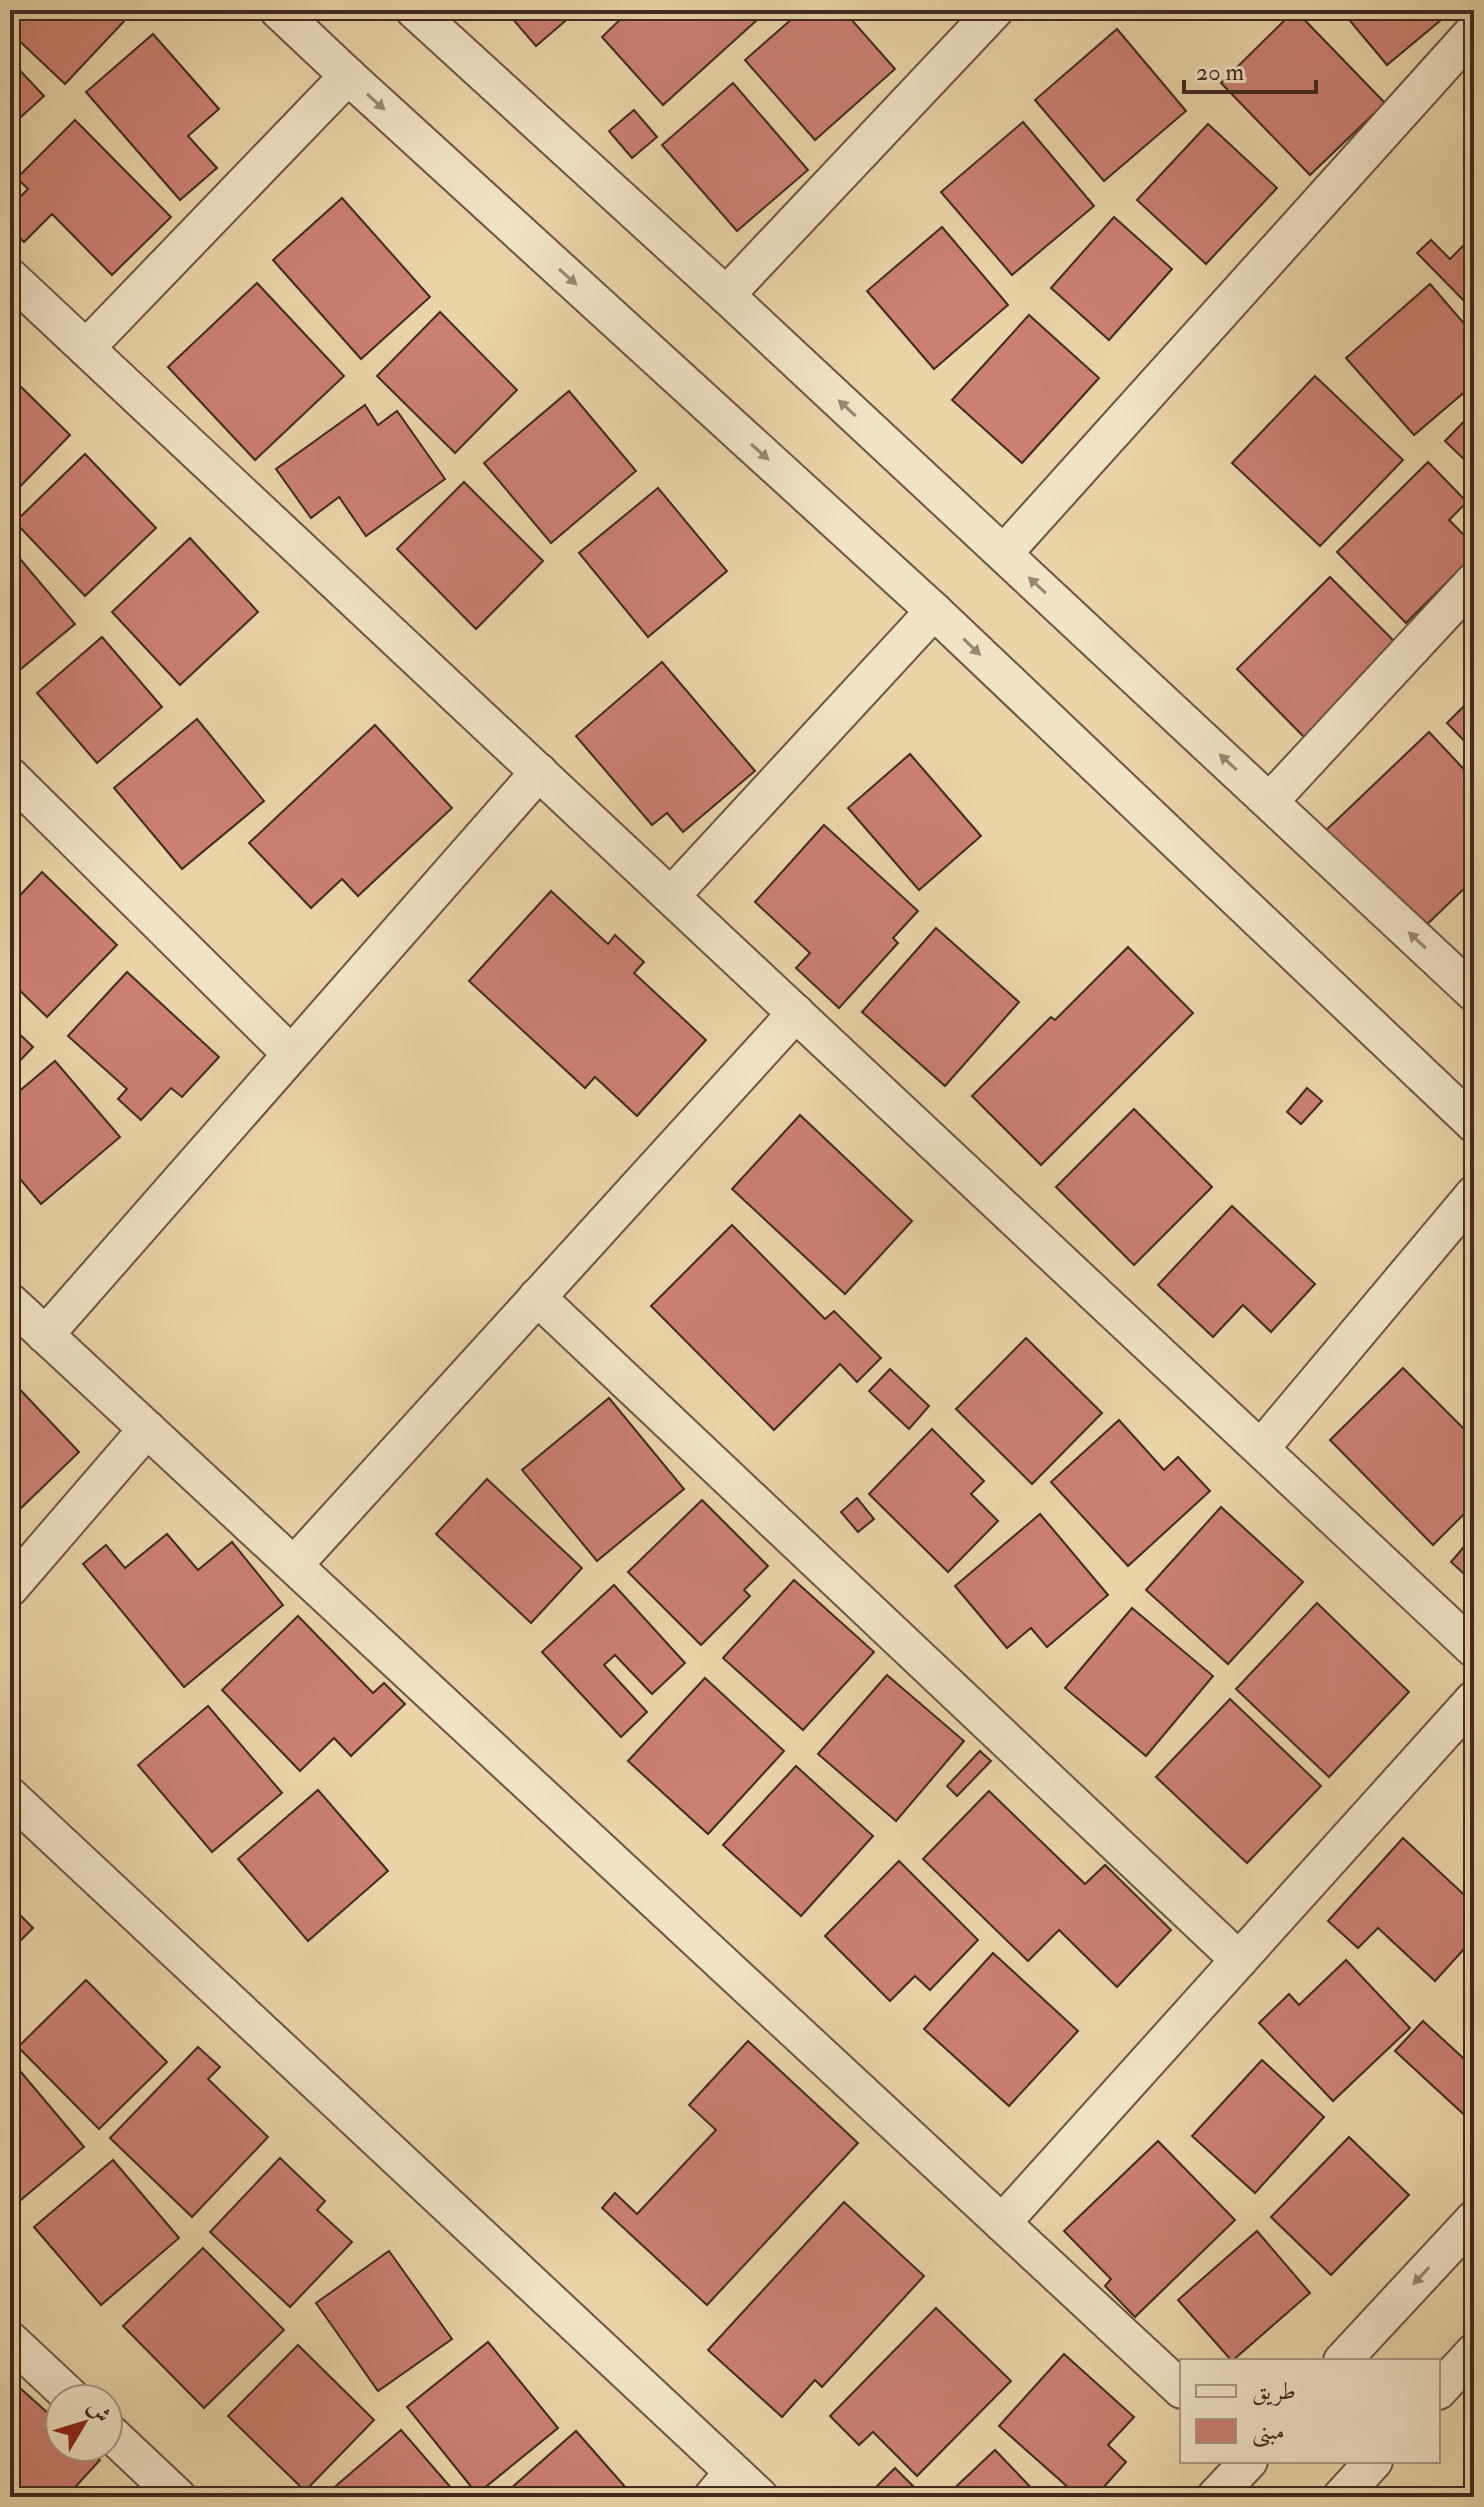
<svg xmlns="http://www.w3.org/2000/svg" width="1484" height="2507" viewBox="0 0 1484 2507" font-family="'IM FELL Double Pica',Amiri,serif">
<rect width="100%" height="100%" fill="#ead5a8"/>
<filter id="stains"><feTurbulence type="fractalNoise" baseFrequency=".0025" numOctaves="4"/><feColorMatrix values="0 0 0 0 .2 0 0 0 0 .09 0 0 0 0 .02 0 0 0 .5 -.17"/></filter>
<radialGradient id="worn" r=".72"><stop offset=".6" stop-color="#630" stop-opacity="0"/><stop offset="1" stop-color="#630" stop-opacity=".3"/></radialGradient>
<g fill="#cc8072" stroke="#402a20" stroke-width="2">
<polygon points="10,10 121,10 128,17 65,84 10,32"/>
<polygon points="505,10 578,10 536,46"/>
<polygon points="626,10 768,10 663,105 602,37 628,12"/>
<polygon points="802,10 843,10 895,69 815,140 745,60"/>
<polygon points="1295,10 1385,103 1310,175 1221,83"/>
<polygon points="1341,10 1453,10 1387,65"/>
<polygon points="1117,29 1186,111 1104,181 1035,100"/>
<polygon points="153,34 219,109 188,136 217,168 180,200 86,92"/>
<polygon points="10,60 44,96 10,127"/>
<polygon points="733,83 808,170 737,231 662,145"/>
<polygon points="634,110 657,137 632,158 609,131"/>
<polygon points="75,120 171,217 112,275 52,214 24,242 10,228 10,207 28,189 17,178"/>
<polygon points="1023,122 1094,206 1012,275 941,192"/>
<polygon points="1208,124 1277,188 1206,264 1137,200"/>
<polygon points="342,198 430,297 361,359 273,260"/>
<polygon points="1114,217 1172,269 1109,340 1051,288"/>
<polygon points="942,227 1008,305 934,369 867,291"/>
<polygon points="1474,235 1474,311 1417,253 1431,240 1450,259"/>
<polygon points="257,283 344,376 255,460 168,367"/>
<polygon points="1430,284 1474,335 1474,384 1414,435 1346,358"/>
<polygon points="440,312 517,390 455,453 377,376"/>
<polygon points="1029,315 1099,378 1022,463 952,400"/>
<polygon points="10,376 70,435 10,497"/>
<polygon points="1315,376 1403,460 1320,546 1232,463"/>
<polygon points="569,391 636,471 551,543 484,463"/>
<polygon points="365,405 378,425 397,411 445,479 366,536 339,497 311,518 276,469"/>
<polygon points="1474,411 1474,469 1445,441"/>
<polygon points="85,454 156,528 85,596 15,522"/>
<polygon points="1428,462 1467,502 1449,520 1474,545 1474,555 1406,623 1337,552"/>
<polygon points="464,482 543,561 476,629 397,549"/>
<polygon points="658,488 727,571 648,637 579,553"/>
<polygon points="190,538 258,612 180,685 112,612"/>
<polygon points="10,547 75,624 10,678"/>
<polygon points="1330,577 1400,647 1307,740 1237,669"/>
<polygon points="102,637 162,707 97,763 37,693"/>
<polygon points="662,662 755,771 683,832 667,813 652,825 576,736"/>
<polygon points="1474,696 1474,751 1447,723"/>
<polygon points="197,719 264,801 182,869 114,788"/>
<polygon points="375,725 452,808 358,896 342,879 311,908 249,843"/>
<polygon points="1429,732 1474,780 1474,879 1417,934 1321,835"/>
<polygon points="910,754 981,836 919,890 848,808"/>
<polygon points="824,825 918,911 893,938 898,943 839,1008 796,968 810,953 755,902"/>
<polygon points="42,872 117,945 47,1017 10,981 10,906"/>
<polygon points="551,891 608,944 615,935 644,962 634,973 706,1040 637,1116 595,1077 585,1088 469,981"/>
<polygon points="936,928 1019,1002 945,1086 862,1012"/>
<polygon points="1128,947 1193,1013 1041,1165 972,1096 1051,1017 1055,1020"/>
<polygon points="127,972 219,1057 182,1097 171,1088 141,1120 118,1099 127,1089 68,1036"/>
<polygon points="10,1025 33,1047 10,1071"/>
<polygon points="55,1061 120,1137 41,1204 10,1167 10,1099"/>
<polygon points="1307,1088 1322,1101 1301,1124 1287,1112"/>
<polygon points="1134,1109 1212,1187 1134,1265 1056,1187"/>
<polygon points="800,1115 912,1221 845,1294 732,1189"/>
<polygon points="1232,1206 1315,1284 1271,1332 1243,1305 1213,1337 1158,1285"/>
<polygon points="732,1225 825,1319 834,1311 881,1358 857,1382 840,1364 774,1430 651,1306"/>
<polygon points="1026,1338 1102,1413 1032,1484 956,1409"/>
<polygon points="1403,1368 1474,1439 1474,1504 1433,1545 1330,1440"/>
<polygon points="890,1369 929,1406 909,1429 869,1391"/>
<polygon points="10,1379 79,1452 19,1510 10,1501"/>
<polygon points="609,1398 684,1489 597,1561 522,1470"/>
<polygon points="1119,1420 1164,1470 1178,1457 1210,1491 1128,1566 1051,1482"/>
<polygon points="932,1429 984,1481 971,1494 998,1521 948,1572 869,1494"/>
<polygon points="487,1479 582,1568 531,1623 436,1534"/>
<polygon points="857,1498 874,1519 858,1532 841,1512"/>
<polygon points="702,1500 768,1566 744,1590 750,1596 701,1645 628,1572"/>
<polygon points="1221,1507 1303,1582 1228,1664 1146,1590"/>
<polygon points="1040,1514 1108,1595 1047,1647 1031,1628 1007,1648 955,1586"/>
<polygon points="167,1534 198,1570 232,1542 283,1605 184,1687 83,1564 106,1545 125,1568"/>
<polygon points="1474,1535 1474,1583 1451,1562"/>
<polygon points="794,1580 874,1652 803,1730 723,1658"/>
<polygon points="614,1585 685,1663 652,1694 615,1655 604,1665 647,1712 621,1737 542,1652"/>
<polygon points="1317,1603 1409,1692 1329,1777 1236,1689"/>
<polygon points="1132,1608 1213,1676 1146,1756 1065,1688"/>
<polygon points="298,1616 373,1693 384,1683 405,1704 351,1756 334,1738 300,1771 222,1690"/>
<polygon points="887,1675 964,1741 896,1821 818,1754"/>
<polygon points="705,1678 784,1751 708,1834 628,1761"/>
<polygon points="1230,1699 1321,1786 1247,1863 1156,1777"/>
<polygon points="208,1706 282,1793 212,1852 138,1765"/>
<polygon points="980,1751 991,1761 957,1796 947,1786"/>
<polygon points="796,1766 873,1836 801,1916 723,1845"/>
<polygon points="318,1790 388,1871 308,1941 238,1859"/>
<polygon points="989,1791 1085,1884 1105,1865 1171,1930 1117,1987 1059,1930 1028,1961 923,1859"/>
<polygon points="1403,1838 1474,1904 1474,1938 1435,1981 1378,1928 1358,1948 1328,1921"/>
<polygon points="899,1861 978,1940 930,1990 915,1976 890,2001 825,1936"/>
<polygon points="10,1905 33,1928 10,1951"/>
<polygon points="993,1953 1078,2031 1009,2106 924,2029"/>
<polygon points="1346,1960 1410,2028 1333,2101 1259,2023 1289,1994 1299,2005"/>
<polygon points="86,1980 167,2062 99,2129 18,2047"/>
<polygon points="1423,2021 1474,2068 1474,2118 1471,2121 1395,2051"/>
<polygon points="748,2041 858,2143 707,2305 602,2208 615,2193 637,2214 716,2130 689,2105"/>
<polygon points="198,2047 220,2067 208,2079 268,2137 192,2217 110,2138"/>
<polygon points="1262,2060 1324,2117 1255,2193 1192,2136"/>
<polygon points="15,2065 84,2147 10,2209 10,2070"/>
<polygon points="1349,2137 1409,2195 1331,2275 1271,2217"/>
<polygon points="1158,2141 1235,2220 1135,2317 1105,2286 1111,2279 1064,2231"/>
<polygon points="280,2158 325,2201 317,2210 352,2242 290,2307 210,2232"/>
<polygon points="113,2160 179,2238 101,2305 34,2227"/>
<polygon points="844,2202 924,2276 822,2387 815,2380 782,2417 708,2350"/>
<polygon points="1257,2231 1310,2293 1232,2361 1178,2300"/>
<polygon points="203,2248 284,2330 204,2408 123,2326"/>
<polygon points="389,2251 452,2339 378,2391 316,2303"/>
<polygon points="936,2308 1011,2381 917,2476 873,2432 859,2445 830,2416"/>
<polygon points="488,2342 558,2428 477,2494 407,2407"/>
<polygon points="298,2345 374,2420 305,2491 228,2416"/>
<polygon points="1064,2354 1134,2417 1108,2445 1126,2462 1095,2497 1079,2497 999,2426"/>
<polygon points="20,2388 60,2424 60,2447 86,2447 100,2460 66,2497 10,2497 10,2399"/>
<polygon points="401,2430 459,2497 323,2497"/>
<polygon points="576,2431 634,2497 501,2497"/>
<polygon points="995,2450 1040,2497 945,2497"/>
<polygon points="895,2468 915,2488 906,2497 873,2497 870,2493"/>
</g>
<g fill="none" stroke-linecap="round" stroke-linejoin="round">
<defs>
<g id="minor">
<polyline points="278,10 348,76 934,611 1474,1124"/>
<polyline points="414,10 726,295 1474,993"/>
<polyline points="10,277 1474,1649"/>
<polyline points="726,295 995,10"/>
<polyline points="86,348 348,76"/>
<polyline points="1004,553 1474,31"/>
<polyline points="10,776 291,1054"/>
<polyline points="1270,801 1474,581"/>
<polyline points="671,896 934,611"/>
<polyline points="537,1297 1239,1960"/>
<polyline points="10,1302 1182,2390"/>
<polyline points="45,1335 539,772"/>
<polyline points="1261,1448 1474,1194"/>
<polyline points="294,1565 796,1013"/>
<polyline points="10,1588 147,1429"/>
<polyline points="10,1796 760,2497"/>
<polyline points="1002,2223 1474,1699"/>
<polyline points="10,2340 73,2399"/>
<polyline points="1342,2361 1474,2219"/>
<polyline points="1438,2391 1474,2352"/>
<polyline points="108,2431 178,2497"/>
<polyline points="712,2497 733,2472"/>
<polyline points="1215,2497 1249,2461"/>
<polyline points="1341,2497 1374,2461"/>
</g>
</defs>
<use href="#minor" stroke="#6a5542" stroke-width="40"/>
<use href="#minor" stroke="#f1e4c6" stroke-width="36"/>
</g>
<defs><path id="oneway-solid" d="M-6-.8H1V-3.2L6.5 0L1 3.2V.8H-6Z" transform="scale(2)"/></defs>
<g fill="#988773">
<use href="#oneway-solid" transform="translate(376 102) rotate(42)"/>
<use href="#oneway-solid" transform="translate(568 277) rotate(42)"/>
<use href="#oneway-solid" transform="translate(847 408) rotate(-137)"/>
<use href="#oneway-solid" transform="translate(760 452) rotate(42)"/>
<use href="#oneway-solid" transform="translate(1037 585) rotate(-137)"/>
<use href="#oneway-solid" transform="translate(972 647) rotate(44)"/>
<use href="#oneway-solid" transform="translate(1228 762) rotate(-137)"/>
<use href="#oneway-solid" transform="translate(1417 940) rotate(-137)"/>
<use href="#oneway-solid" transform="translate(1421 2276) rotate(133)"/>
</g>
<rect width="1484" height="2507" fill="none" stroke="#ead5a8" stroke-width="40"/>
<rect x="12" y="12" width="1460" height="2483" fill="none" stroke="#402a20" stroke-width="4"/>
<rect x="20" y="20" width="1444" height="2467" fill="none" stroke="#402a20" stroke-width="2"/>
<rect x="1180" y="2359" width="260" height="104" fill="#f1e4c6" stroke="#aa9a84" stroke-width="2"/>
<rect x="1196" y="2385" width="40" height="12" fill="#f1e4c6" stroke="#aa9a84" stroke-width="2"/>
<text x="1252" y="2399" font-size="24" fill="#402a20">طريق</text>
<rect x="1196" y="2419" width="40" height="24" fill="#cc8072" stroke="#aa9a84" stroke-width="2"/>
<text x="1252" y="2439" font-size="24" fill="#402a20">مبنى</text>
<g transform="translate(84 2423) rotate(52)"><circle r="38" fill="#f1e4c6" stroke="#aa9a84" stroke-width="2"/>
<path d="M0-6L14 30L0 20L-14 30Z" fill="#8f2418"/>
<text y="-12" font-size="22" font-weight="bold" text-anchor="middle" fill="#402a20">ش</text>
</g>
<path d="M1184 80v12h132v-12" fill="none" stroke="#402a20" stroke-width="4"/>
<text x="1196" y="80" font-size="24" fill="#402a20" stroke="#f1e4c6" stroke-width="6" paint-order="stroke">20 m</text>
<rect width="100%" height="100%" filter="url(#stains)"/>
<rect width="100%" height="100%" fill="url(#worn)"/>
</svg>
